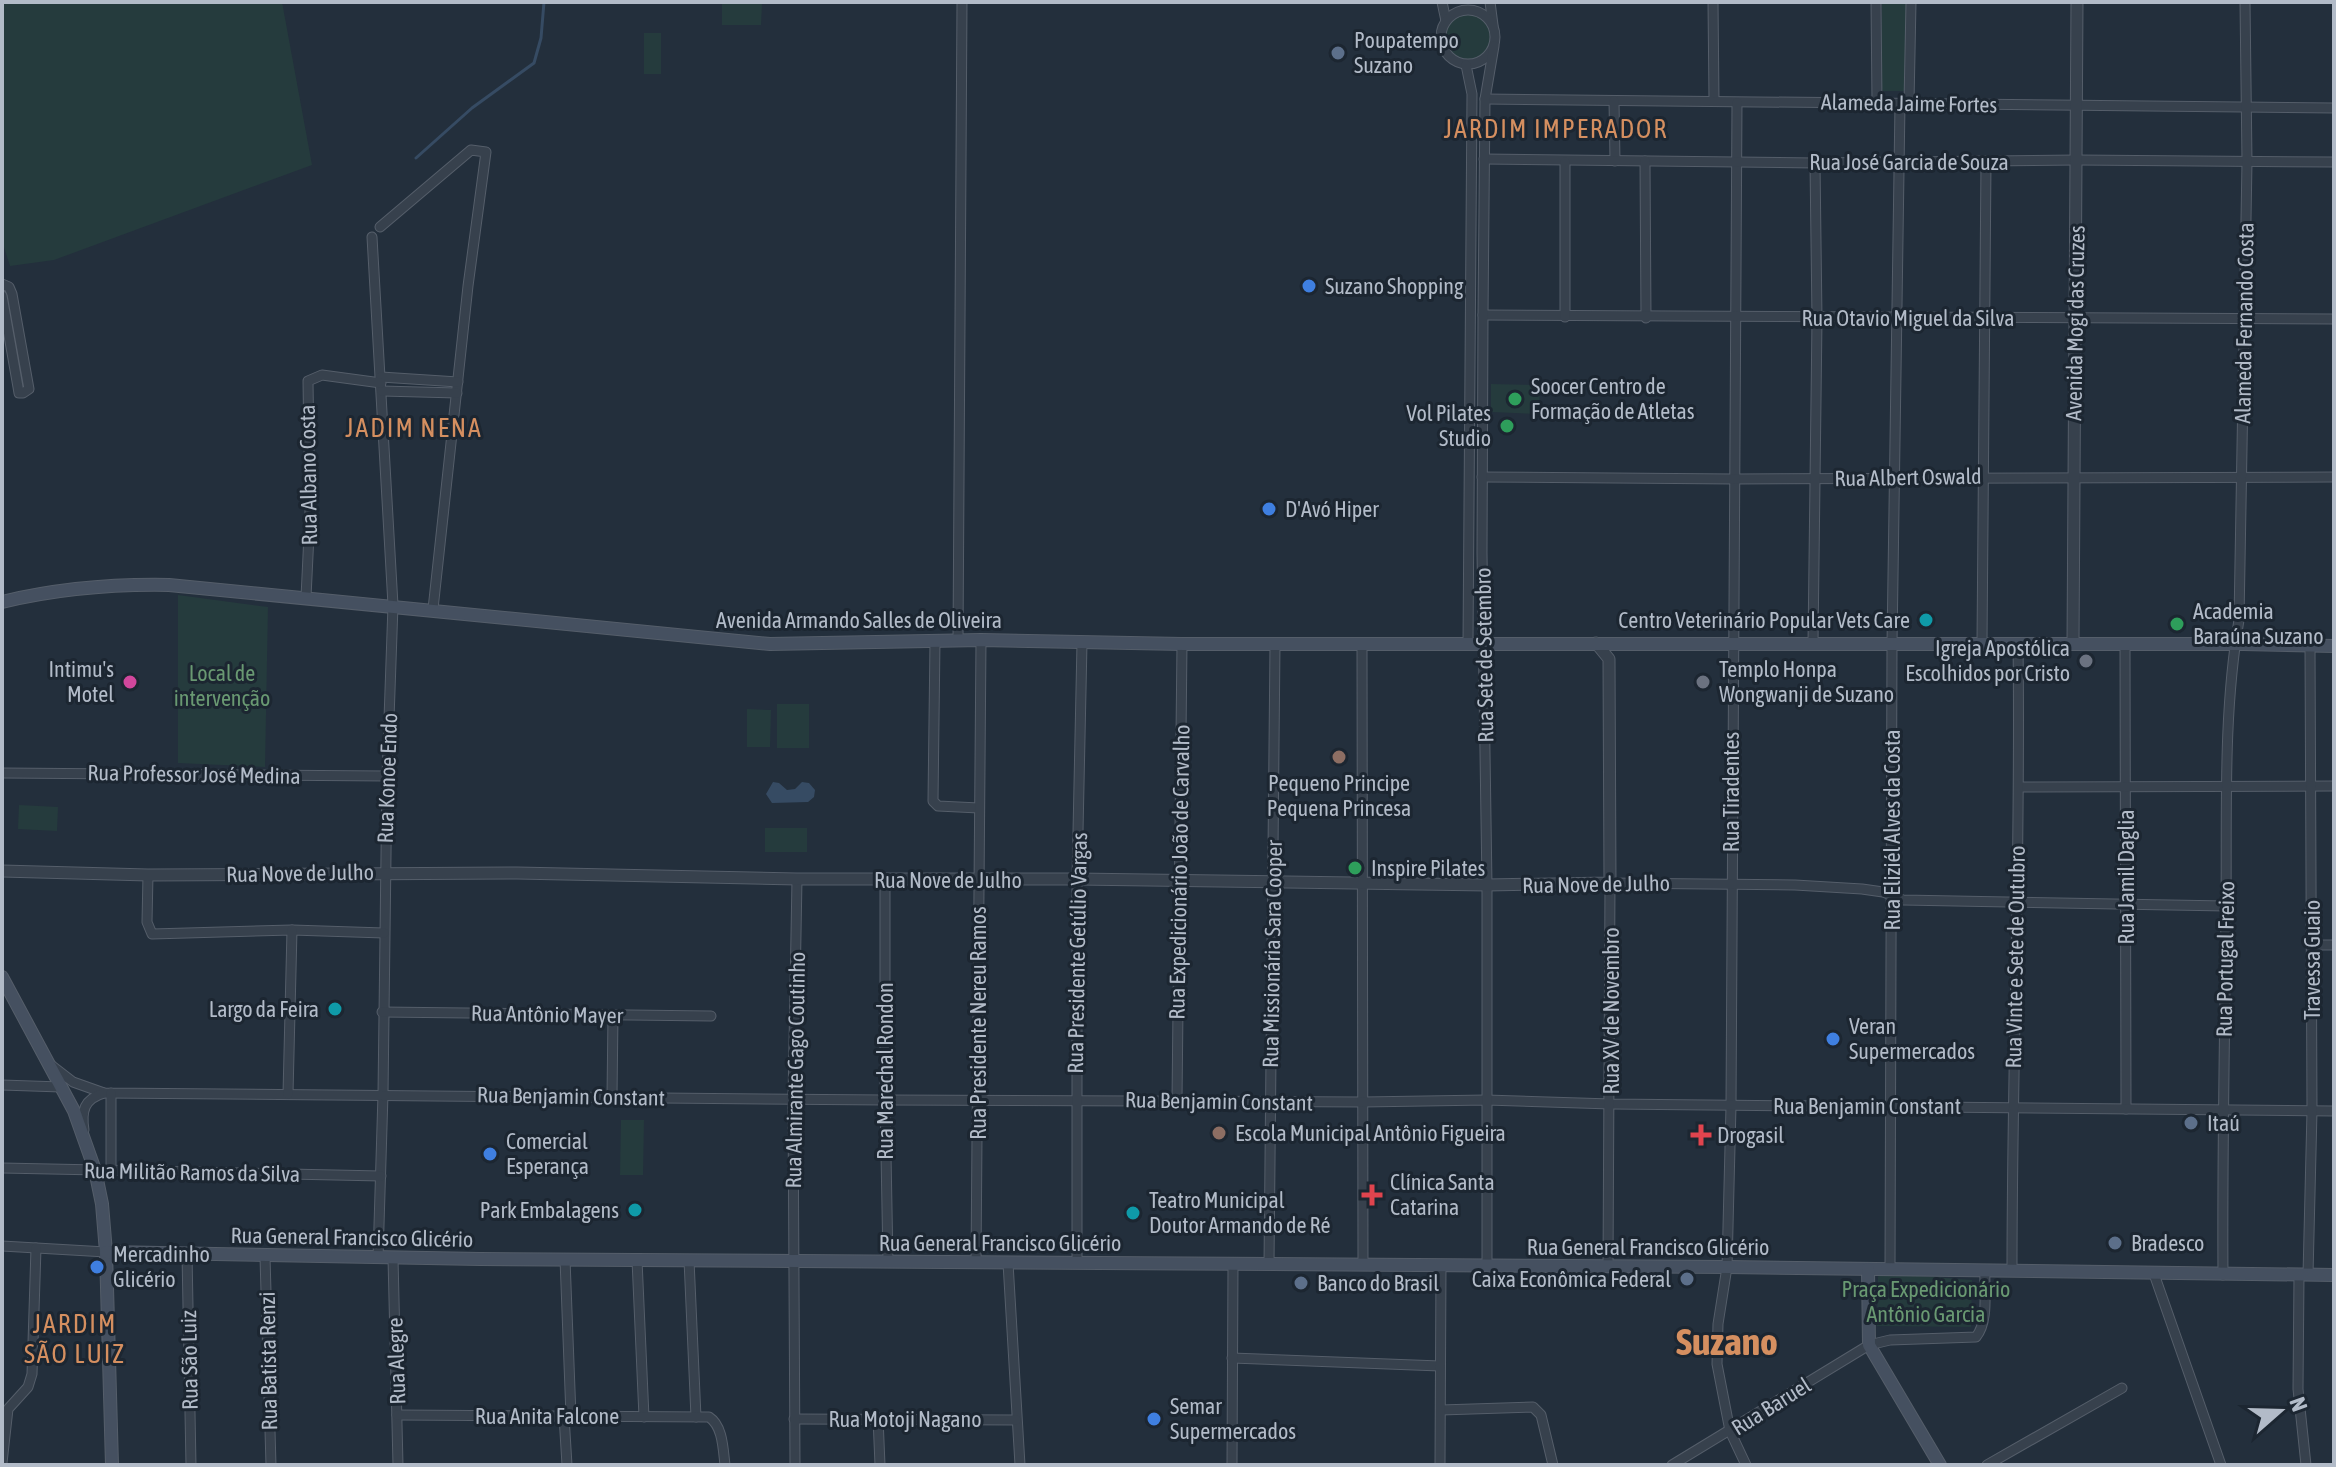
<svg xmlns="http://www.w3.org/2000/svg" width="2336" height="1467" viewBox="0 0 2336 1467" font-family="'Asap Condensed',sans-serif">
<rect width="100%" height="100%" fill="#232f3c"/>
<g fill="#253b3d">
<polygon points="2,2 282,2 312,165 54,260 10,266 2,241"/>
<polygon points="1882,2 1907,2 1907,86 1904,91 1883,91 1881,86"/>
<polygon points="722,4 762,4 761,25 722,25"/>
<circle cx="1468" cy="37" r="23"/>
<rect x="644" y="33" width="17" height="41"/>
<polygon points="1491,384 1540,385 1539,414 1491,412"/>
<polygon points="178,595 268,607 265,767 178,763"/>
<rect x="777" y="704" width="32" height="44"/>
<polygon points="747,709 771,710 770,747 747,747"/>
<polygon points="19,805 58,807 57,831 18,829"/>
<rect x="765" y="828" width="42" height="24"/>
<polygon points="621,1120 644,1120 643,1175 620,1175"/>
<polygon points="1880,1273 1972,1280 1971,1327 1877,1326 1878,1277"/>
</g>
<polygon fill="#364b63" points="773,782 779,783 787,790 795,789 802,782 809,783 815,790 814,797 808,802 772,803 766,794"/>
<g fill="none" stroke-linecap="round" stroke-linejoin="round">
<polyline stroke="#364b63" stroke-width="3" points="416,158 472,108 534,63 541,38 544,2"/>
<defs>
<g id="minor">
<polyline points="1442,2 1446,21"/>
<polyline points="1490,2 1493,25"/>
<polyline points="1713,2 1714,101"/>
<polyline points="1876,2 1877,102"/>
<circle cx="1468" cy="37" r="27"/>
<polyline points="1466,65 1472,94 1468,643"/>
<polyline points="1485,99 2334,108"/>
<polyline points="1614,101 1615,161"/>
<polyline points="1737,103 1731,1106 1727,1267 1718,1324 1717,1364 1730,1431 1746,1465"/>
<polyline points="1909,103 1911,2"/>
<polyline points="1484,159 1815,163 2077,160 2334,162"/>
<polyline points="1645,161 1646,318"/>
<polyline points="380,227 471,150 486,152 468,286 433,609"/>
<polyline points="372,237 393,605 387,776 383,1094 378,1258"/>
<polyline points="2,284 9,287 12,294 29,389 23,393 19,393 18,387 2,296"/>
<polyline points="1483,315 2334,319"/>
<polyline points="1565,317 1565,162"/>
<polyline points="381,377 458,382"/>
<polyline points="382,391 457,393"/>
<polyline points="1482,477 1734,479 2334,477"/>
<polyline points="306,597 310,514 308,381 322,375 381,383"/>
<polyline points="958,640 962,2"/>
<polyline points="935,641 933,801 938,806 979,808"/>
<polyline points="1813,643 1817,319 1815,163"/>
<polyline points="1982,643 1986,162"/>
<polyline points="1362,644 1363,1265"/>
<polyline points="2125,644 2126,1109"/>
<polyline points="2,773 387,776"/>
<polyline points="2020,787 2334,786"/>
<polyline points="148,875 147,922 152,934 292,930 384,933"/>
<polyline points="885,879 885,1100 888,1262"/>
<polyline points="2312,945 2334,945"/>
<polyline points="382,1012 711,1016"/>
<polyline points="51,1065 73,1082 104,1093 885,1100 1363,1102 1486,1100 1611,1104 2334,1111"/>
<polyline points="2,1085 61,1087"/>
<polyline points="288,1094 292,930"/>
<polyline points="612,1097 613,1015"/>
<polyline points="1177,1100 1182,644"/>
<path d="M84 1130C81 1111 84 1099 104 1093"/>
<polyline points="2,1168 381,1176"/>
<polyline points="111,1170 111,1093"/>
<polyline points="2,1246 106,1252"/>
<polyline points="187,1254 191,1465"/>
<polyline points="265,1257 271,1465"/>
<polyline points="393,1258 398,1465"/>
<polyline points="565,1259 571,1416"/>
<polyline points="637,1260 644,1417"/>
<polyline points="689,1260 696,1417"/>
<polyline points="976,1262 981,640"/>
<polyline points="1008,1263 1020,1465"/>
<polyline points="1077,1263 1077,879 1082,643"/>
<polyline points="1269,1264 1275,644"/>
<polyline points="1487,1266 1487,885 1482,553 1483,315 1485,99 1494,46"/>
<polyline points="1608,1267 1610,883 1795,885 1862,889 1883,892 1903,900 2226,906"/>
<polyline points="1890,1270 1892,644 1900,103"/>
<path d="M2012 1270C2012 1062 2021 853 2018 644"/>
<polyline points="2154,1274 2221,1465"/>
<path d="M2223 1275C2222 1151 2225 1028 2226 905 2227 810 2223 714 2239 620L2247 162 2245 2"/>
<polyline points="2299,1275 2298,1389 2306,1465"/>
<polyline points="2308,1275 2312,1111 2310,646"/>
<polyline points="1232,1358 1440,1366"/>
<polyline points="1441,1410 1533,1407 1541,1415 1553,1465"/>
<path d="M397 1415 709 1417C723 1426 723 1449 725 1465"/>
<polyline points="564,1416 567,1465"/>
<polyline points="878,1418 880,1465"/>
<polyline points="794,1419 1016,1420"/>
<polyline points="2,1463 8,1409 28,1387 32,1374 36,1248"/>
<polyline points="795,1465 793,1099 797,879"/>
<polyline points="1232,1465 1233,1264"/>
<polyline points="1440,1465 1441,1265"/>
<path d="M1672 1465 1869 1345 1890 1340 1976 1337C1989 1321 1984 1291 1985 1272"/>
<polyline points="1987,1465 2122,1388"/>
</g>
<g id="tertiary">
<polyline points="2073,644 2077,2"/>
<polyline points="2,871 148,875 517,873 797,879 1077,879 1487,885 1610,883 1609,659 1596,643"/>
</g>
<g id="secondary">
<path d="M2 602C56 589 113 584 169 585L770 644 981 640 1182 644H2243L2334 646"/>
<polyline points="2,977 74,1111 95,1170 102,1204 106,1252 112,1465"/>
<polyline points="106,1252 480,1259 1727,1267 2334,1275"/>
<polyline points="1868,1269 1869,1345 1940,1465"/>
</g>
</defs>
<use href="#minor" stroke="#555e6a" stroke-width="11"/>
<use href="#tertiary" stroke="#555e6a" stroke-width="13"/>
<use href="#secondary" stroke="#555e6a" stroke-width="14"/>
<use href="#minor" stroke="#37414d" stroke-width="9"/>
<use href="#tertiary" stroke="#37414d" stroke-width="11"/>
<use href="#secondary" stroke="#455060" stroke-width="12"/>
</g>
<g fill="#5c6f8a" stroke="#1c2631" stroke-width="3">
<circle cx="1338" cy="53" r="8"/>
<circle cx="2191" cy="1123" r="8"/>
<circle cx="2115" cy="1243" r="8"/>
<circle cx="1687" cy="1279" r="8"/>
<circle cx="1301" cy="1283" r="8"/>
</g>
<g fill="#3f7fe0" stroke="#1c2631" stroke-width="3">
<circle cx="1309" cy="286" r="8"/>
<circle cx="1269" cy="509" r="8"/>
<circle cx="1833" cy="1039" r="8"/>
<circle cx="490" cy="1154" r="8"/>
<circle cx="97" cy="1267" r="8"/>
<circle cx="1154" cy="1419" r="8"/>
</g>
<g fill="#2e9e5b" stroke="#1c2631" stroke-width="3">
<circle cx="1515" cy="399" r="8"/>
<circle cx="1507" cy="426" r="8"/>
<circle cx="2177" cy="624" r="8"/>
<circle cx="1355" cy="868" r="8"/>
</g>
<g fill="#0f9aa8" stroke="#1c2631" stroke-width="3">
<circle cx="1926" cy="620" r="8"/>
<circle cx="335" cy="1009" r="8"/>
<circle cx="635" cy="1210" r="8"/>
<circle cx="1133" cy="1213" r="8"/>
</g>
<g fill="#6b7280" stroke="#1c2631" stroke-width="3">
<circle cx="2086" cy="661" r="8"/>
<circle cx="1703" cy="682" r="8"/>
</g>
<circle fill="#d1479c" stroke="#1c2631" stroke-width="3" cx="130" cy="682" r="8"/>
<g fill="#8d6e63" stroke="#1c2631" stroke-width="3">
<circle cx="1339" cy="757" r="8"/>
<circle cx="1219" cy="1133" r="8"/>
</g>
<g fill="#e0444e" stroke="#1c2631" stroke-width="3">
<path d="M1697 1123h8v8h8v8h-8v8h-8v-8h-8v-8h8z"/>
<path d="M1368 1183h8v8h8v8h-8v8h-8v-8h-8v-8h8z"/>
</g>
<g text-anchor="middle" stroke-width="6" stroke-linejoin="round" paint-order="stroke">
<g font-size="22" fill="#b2bbc8" stroke="#1c2631" text-anchor="start">
<text x="1354" y="48">Poupatempo<tspan x="1354" dy="25">Suzano</tspan></text>
<text x="1325" y="294">Suzano Shopping</text>
<text x="1531" y="394">Soocer Centro de<tspan x="1531" dy="25">Formação de Atletas</tspan></text>
<text x="1491" y="421" text-anchor="end">Vol Pilates<tspan x="1491" dy="25">Studio</tspan></text>
<text x="1285" y="517">D'Avó Hiper</text>
<text x="2193" y="619">Academia<tspan x="2193" dy="25">Baraúna Suzano</tspan></text>
<text x="1910" y="628" text-anchor="end">Centro Veterinário Popular Vets Care</text>
<text x="2070" y="656" text-anchor="end">Igreja Apostólica<tspan x="2070" dy="25">Escolhidos por Cristo</tspan></text>
<text x="114" y="677" text-anchor="end">Intimu's<tspan x="114" dy="25">Motel</tspan></text>
<text x="1719" y="677">Templo Honpa<tspan x="1719" dy="25">Wongwanji de Suzano</tspan></text>
<text x="1339" y="791" text-anchor="middle">Pequeno Principe<tspan x="1339" dy="25">Pequena Princesa</tspan></text>
<text x="1371" y="876">Inspire Pilates</text>
<text x="319" y="1017" text-anchor="end">Largo da Feira</text>
<text x="1849" y="1034">Veran<tspan x="1849" dy="25">Supermercados</tspan></text>
<text x="2207" y="1131">Itaú</text>
<text x="1235" y="1141">Escola Municipal Antônio Figueira</text>
<text x="1717" y="1143">Drogasil</text>
<text x="506" y="1149">Comercial<tspan x="506" dy="25">Esperança</tspan></text>
<text x="1390" y="1190">Clínica Santa<tspan x="1390" dy="25">Catarina</tspan></text>
<text x="1149" y="1208">Teatro Municipal<tspan x="1149" dy="25">Doutor Armando de Ré</tspan></text>
<text x="619" y="1218" text-anchor="end">Park Embalagens</text>
<text x="2131" y="1251">Bradesco</text>
<text x="113" y="1262">Mercadinho<tspan x="113" dy="25">Glicério</tspan></text>
<text x="1671" y="1287" text-anchor="end">Caixa Econômica Federal</text>
<text x="1317" y="1291">Banco do Brasil</text>
<text x="1170" y="1414">Semar<tspan x="1170" dy="25">Supermercados</tspan></text>
</g>
<g font-size="22" fill="#b2bbc8" stroke="#1c2631">
<text transform="translate(1909 103) rotate(1)" y="8">Alameda Jaime Fortes</text>
<text x="1909" y="170">Rua José Garcia de Souza</text>
<text x="1908" y="326">Rua Otavio Miguel da Silva</text>
<text transform="translate(2075 323) rotate(-89)" y="8">Avenida Mogi das Cruzes</text>
<text transform="translate(2244 323) rotate(-89)" y="8">Alameda Fernando Costa</text>
<text transform="translate(308 475) rotate(-91)" y="8">Rua Albano Costa</text>
<text transform="translate(1908 477) rotate(-1)" y="8">Rua Albert Oswald</text>
<text x="859" y="628">Avenida Armando Salles de Oliveira</text>
<text transform="translate(1484 655) rotate(-91)" y="8">Rua Sete de Setembro</text>
<text transform="translate(194 774) rotate(1)" y="8">Rua Professor José Medina</text>
<text transform="translate(387 778) rotate(-88)" y="8">Rua Konoe Endo</text>
<text transform="translate(1731 792) rotate(-90)" y="8">Rua Tiradentes</text>
<text transform="translate(1892 830) rotate(-90)" y="8">Rua Eliziél Alves da Costa</text>
<text transform="translate(1179 872) rotate(-89)" y="8">Rua Expedicionário João de Carvalho</text>
<text transform="translate(300 873) rotate(-1)" y="8">Rua Nove de Julho</text>
<text transform="translate(2126 877) rotate(-90)" y="8">Rua Jamil Daglia</text>
<text x="948" y="888">Rua Nove de Julho</text>
<text transform="translate(1596 884) rotate(-1)" y="8">Rua Nove de Julho</text>
<text transform="translate(1077 953) rotate(-89)" y="8">Rua Presidente Getúlio Vargas</text>
<text transform="translate(1272 954) rotate(-89)" y="8">Rua Missionária Sara Cooper</text>
<text transform="translate(2015 957) rotate(-89)" y="8">Rua Vinte e Sete de Outubro</text>
<text transform="translate(2225 959) rotate(-89)" y="8">Rua Portugal Freixo</text>
<text transform="translate(2312 960) rotate(-90)" y="8">Travessa Guaio</text>
<text transform="translate(1611 1011) rotate(-90)" y="8">Rua XV de Novembro</text>
<text transform="translate(547 1014) rotate(1)" y="8">Rua Antônio Mayer</text>
<text transform="translate(978 1023) rotate(-90)" y="8">Rua Presidente Nereu Ramos</text>
<text transform="translate(795 1070) rotate(-89)" y="8">Rua Almirante Gago Coutinho</text>
<text transform="translate(885 1071) rotate(-90)" y="8">Rua Marechal Rondon</text>
<text transform="translate(571 1096) rotate(1)" y="8">Rua Benjamin Constant</text>
<text transform="translate(1219 1101) rotate(1)" y="8">Rua Benjamin Constant</text>
<text x="1867" y="1114">Rua Benjamin Constant</text>
<text transform="translate(192 1172) rotate(1)" y="8">Rua Militão Ramos da Silva</text>
<text transform="translate(352 1237) rotate(1)" y="8">Rua General Francisco Glicério</text>
<text x="1000" y="1251">Rua General Francisco Glicério</text>
<text x="1648" y="1255">Rua General Francisco Glicério</text>
<text transform="translate(189 1360) rotate(-91)" y="8">Rua São Luiz</text>
<text transform="translate(268 1361) rotate(-91)" y="8">Rua Batista Renzi</text>
<text transform="translate(396 1361) rotate(-92)" y="8">Rua Alegre</text>
<text transform="translate(1771 1406) rotate(-32)" y="8">Rua Baruel</text>
<text x="547" y="1424">Rua Anita Falcone</text>
<text x="905" y="1427">Rua Motoji Nagano</text>
</g>
<g font-size="22" fill="#699972" stroke="#1c2631">
<text x="222" y="681">Local de<tspan x="222" dy="25">intervenção</tspan></text>
<text x="1926" y="1297">Praça Expedicionário<tspan x="1926" dy="25">Antônio Garcia</tspan></text>
</g>
<g font-size="26" letter-spacing="2" fill="#d58f60" stroke="#1c2631">
<text x="1556" y="138">JARDIM IMPERADOR</text>
<text x="414" y="437">JADIM NENA</text>
<text x="75" y="1333">JARDIM<tspan x="75" dy="30">SÃO LUIZ</tspan></text>
</g>
<g font-size="38" font-weight="bold" fill="#d58f60" stroke="#1c2631">
<text x="1727" y="1355">Suzano</text>
</g>
</g>
<rect width="2336" height="1467" fill="none" stroke="#b2bbc8" stroke-width="8"/>
<g transform="translate(2280 1411) rotate(70)" stroke="#1c2631" stroke-width="6" paint-order="stroke">
<path d="M0-6L14 30L0 20L-14 30Z" fill="#b2bbc8"/>
<text y="-12" font-size="22" font-weight="bold" text-anchor="middle" fill="#b2bbc8">N</text>
</g>
</svg>
